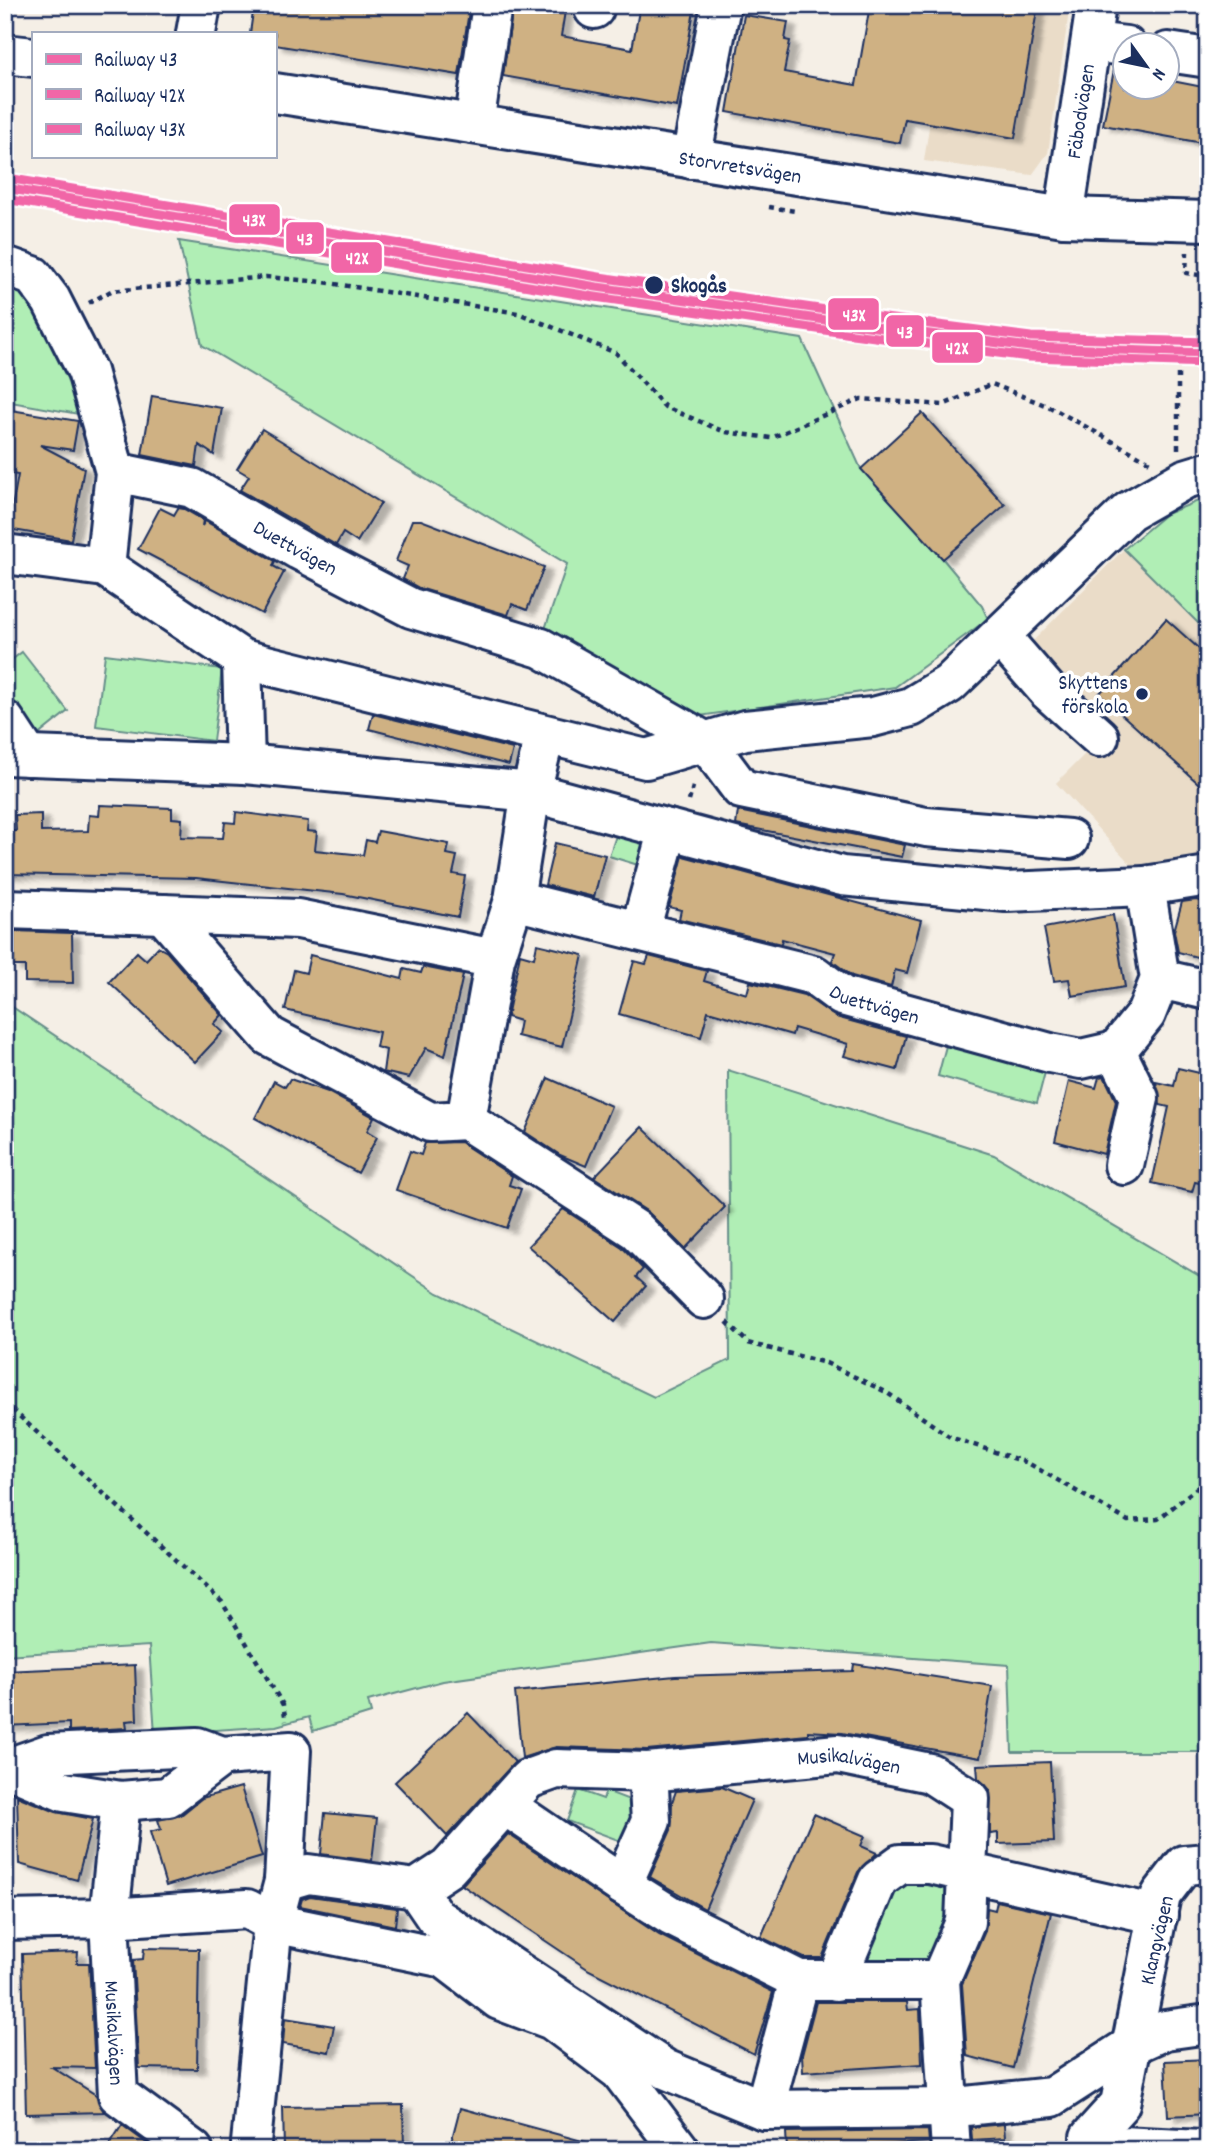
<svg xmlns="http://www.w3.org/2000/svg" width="1213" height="2155" viewBox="0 0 1213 2155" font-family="Dekko,sans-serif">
<defs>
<filter id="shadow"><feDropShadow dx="8" dy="4.5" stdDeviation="2" flood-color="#0004"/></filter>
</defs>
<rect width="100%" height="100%" fill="#f5efe6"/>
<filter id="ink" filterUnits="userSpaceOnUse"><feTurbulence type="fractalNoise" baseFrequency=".0143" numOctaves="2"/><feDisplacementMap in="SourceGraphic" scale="14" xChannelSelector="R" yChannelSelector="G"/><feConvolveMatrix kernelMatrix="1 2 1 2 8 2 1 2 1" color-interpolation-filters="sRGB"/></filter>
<g filter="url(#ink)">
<g fill="#eadcc8">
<polygon points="947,5 1070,5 1048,153 1032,175 924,161"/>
<polygon points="1124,549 1208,633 1208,866 1136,870 1056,783 1114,725 1039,662 1032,642"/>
</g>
<g fill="#b0eeb5" stroke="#668e8a" stroke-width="2">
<polygon points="179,241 802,339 861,469 943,559 982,606 988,619 895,687 693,717 545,629 567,564 202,345"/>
<polygon points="5,273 31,287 95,417 5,401"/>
<polygon points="1208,497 1208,633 1124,549 1166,514"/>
<polygon points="22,652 68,711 32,740 5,707 5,665"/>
<polygon points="105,654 222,669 213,741 96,726"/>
<polygon points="620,824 648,833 638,865 609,856"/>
<polygon points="5,1002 438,1293 654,1397 730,1360 728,1070 994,1155 1208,1281 1208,1752 1012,1752 1009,1665 711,1643 443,1681 368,1701 371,1713 313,1731 309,1717 276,1726 155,1734 149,1646 5,1655"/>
<polygon points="951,1027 1050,1053 1037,1103 938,1076"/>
<polygon points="578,1790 603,1799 606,1791 640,1804 626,1843 567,1821"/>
<polygon points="903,1875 957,1883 939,1954 904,1970 854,1959"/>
</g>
<g fill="#cfb183" stroke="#1b2f5e" stroke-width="2" filter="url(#shadow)">
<polygon points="254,5 470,5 459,75 275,45 275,33 250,33"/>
<polygon points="513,5 566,5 561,36 632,49 640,5 695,5 677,107 503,76"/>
<polygon points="870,5 1038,5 1015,138 905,119 900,143 727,112 744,15 788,22 785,40 790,41 784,72 856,85"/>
<polygon points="1114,70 1125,72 1125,88 1167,88 1167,80 1208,88 1208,144 1103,125"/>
<polygon points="152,396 222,408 214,455 199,445 196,466 142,455"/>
<polygon points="5,409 78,421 73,450 40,445 84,468 71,540 8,529 18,475 5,473"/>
<polygon points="922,413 1005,505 943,559 861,469"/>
<polygon points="262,429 381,503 357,542 343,533 336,545 240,490 249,476 237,469"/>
<polygon points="160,508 174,515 178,508 184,509 203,520 202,526 205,521 275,561 273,566 284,572 262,614 138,549"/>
<polygon points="412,520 421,520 544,567 527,610 512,604 508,615 419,588 403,579 408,566 396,561"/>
<polygon points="1166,619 1208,657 1208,792 1099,694"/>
<polygon points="373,714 513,749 509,765 369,729"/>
<polygon points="100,805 172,808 172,818 182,819 181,837 223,838 225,822 235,823 236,812 308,821 307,831 317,832 315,850 363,855 366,840 375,842 378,831 449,844 447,854 457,856 453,874 465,876 458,917 343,894 196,878 5,874 5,831 16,831 15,815 41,814 41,832 88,831 89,815 99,816"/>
<polygon points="738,811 905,845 902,857 736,825"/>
<polygon points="555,843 605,855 594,897 545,885"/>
<polygon points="683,856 921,920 907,973 895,970 891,987 852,976 832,961 835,953 782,939 781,944 679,919 681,910 669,907"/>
<polygon points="1196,900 1208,903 1208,960 1178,952 1174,931 1182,902"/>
<polygon points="1113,915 1125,987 1072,996 1069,979 1054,981 1044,928"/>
<polygon points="13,931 72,933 73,983 25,982 25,966 12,966"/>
<polygon points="537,944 583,955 562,1047 517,1036 520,1021 507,1017 520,954 534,958"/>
<polygon points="158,947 167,952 222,1015 214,1024 223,1032 195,1062 109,982 137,952 146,960"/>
<polygon points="310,955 402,979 404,969 421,973 423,967 463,975 445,1056 426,1048 409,1078 383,1072 386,1050 376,1047 379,1032 285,1010 294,970 306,973"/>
<polygon points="649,956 707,971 704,981 747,994 750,982 804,995 836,1017 906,1036 897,1070 844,1056 848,1044 794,1028 792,1035 708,1011 701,1037 619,1014 634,961 646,964"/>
<polygon points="1178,1068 1208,1075 1208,1185 1195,1182 1192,1192 1152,1183 1169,1107 1160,1105 1156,1082 1174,1086"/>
<polygon points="1104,1076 1116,1101 1104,1154 1055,1141 1069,1081 1096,1088 1099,1077"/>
<polygon points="548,1078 611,1106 586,1166 560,1155 525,1132"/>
<polygon points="290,1079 328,1092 374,1117 367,1131 377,1137 358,1173 255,1118 274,1081 285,1087"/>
<polygon points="642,1127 725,1207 685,1249 648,1212 594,1177"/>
<polygon points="460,1142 512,1176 509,1185 521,1189 507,1228 396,1190 410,1151 421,1155 425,1143"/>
<polygon points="563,1209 622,1247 643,1269 636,1277 646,1286 615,1322 528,1246"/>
<polygon points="854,1664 992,1686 980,1758 842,1733 808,1731 808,1735 647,1750 556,1747 522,1758 515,1692 675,1676 853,1671"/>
<polygon points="135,1665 137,1720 126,1721 127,1728 69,1731 69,1723 5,1726 5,1671"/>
<polygon points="468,1713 515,1762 447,1836 395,1782"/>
<polygon points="1050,1762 1054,1842 998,1844 998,1833 990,1834 990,1790 978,1778 977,1765"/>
<polygon points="241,1787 262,1857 166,1886 150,1832 161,1829 158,1820 181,1815 202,1798"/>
<polygon points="722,1787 752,1800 705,1909 650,1877 671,1830 672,1802 676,1791"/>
<polygon points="17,1796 56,1812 93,1819 77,1880 19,1864"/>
<polygon points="325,1813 377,1818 372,1861 321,1854"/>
<polygon points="814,1814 865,1836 861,1846 877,1853 858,1872 822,1958 804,1958 761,1937"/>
<polygon points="508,1834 659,1935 773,1992 754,2054 589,1970 462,1885"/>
<polygon points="310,1896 397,1908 395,1926 300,1906 302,1899"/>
<polygon points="997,1901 1051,1913 1013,2068 967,2056 962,1984 985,1931 987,1908 995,1910"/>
<polygon points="144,1948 199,1949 197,2069 139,2068 133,1960 143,1959"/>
<polygon points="78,1952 77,1963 89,1963 95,2068 52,2067 96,2095 104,2112 26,2114 22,1954"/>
<polygon points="816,2002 907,2002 908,2010 920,2009 922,2064 803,2072 802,2055"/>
<polygon points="285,2018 334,2026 329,2052 283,2044"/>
<polygon points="1208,2059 1208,2114 1168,2116 1165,2061"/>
<polygon points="403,2105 404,2150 284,2150 283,2107"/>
<polygon points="460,2108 586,2142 585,2150 449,2150"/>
<polygon points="1004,2124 1005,2138 972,2140 971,2127"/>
<polygon points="122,2125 156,2150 106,2150"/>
<polygon points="928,2130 929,2142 787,2150 786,2132"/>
</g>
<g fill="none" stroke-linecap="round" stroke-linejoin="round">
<defs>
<g id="minor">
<polyline points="594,5 594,9"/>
<polyline points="196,33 201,5"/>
<polyline points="1091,42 1126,46"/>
<polyline points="1168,52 1208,58"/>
<polyline points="5,54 33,57"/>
<path id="s1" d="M275 93 1064 217 1208 221"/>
<polyline points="474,124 492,5"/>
<polyline points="691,159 721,5"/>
<path id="s2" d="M1064 217 1096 5"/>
<polyline points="5,266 33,276 51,300 87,371 115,472 105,567"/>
<path id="s3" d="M115 472 192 488 299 550 411 608 541 648 706 742 741 789 926 827 1069 839"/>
<polyline points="5,554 105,567 242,659 245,764"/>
<polyline points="1001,637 1048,691 1099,737"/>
<polyline points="242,659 646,759 745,730 873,717 911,707 949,684 1129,511 1185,479 1208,472"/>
<polyline points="5,721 28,756"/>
<polyline points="5,755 245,764 531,792 842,876 1006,892 1145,886 1208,876"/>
<path id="s4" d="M514 900 814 975 842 996 1050 1053 1081 1059 1116 1051 1146 1014 1160 979 1145 886"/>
<polyline points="5,909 163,914"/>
<polyline points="640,931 668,829"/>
<polyline points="495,959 298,919 163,914 269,1036 430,1122 466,1120 495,959 514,900 531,792 545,735"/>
<polyline points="1160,979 1208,990"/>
<polyline points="1116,1051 1139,1098 1124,1165"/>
<polyline points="466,1120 636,1230 704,1299"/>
<polyline points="5,1769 48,1754 197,1747 222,1756 291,1751 284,1881 273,1923 251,2143"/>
<polyline points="10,1769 64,1792 121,1801 109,1918 247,1909 273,1923 444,1958 499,2000 552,2020 620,2071 680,2150"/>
<polyline points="648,1772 651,1821 622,1885 671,1916 799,1980 940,1980"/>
<polyline points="121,1801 168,1797 222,1756"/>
<polyline points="506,1806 622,1885"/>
<path id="s5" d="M284 1881 308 1874 416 1889 448 1868 528 1779 556 1769 648 1772 838 1754 930 1773 970 1799 965 1922 940 1980 951 2150"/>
<polyline points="416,1889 435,1917 665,2069 764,2110 947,2108 1052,2097 1134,2044 1165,2030 1208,2024"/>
<path id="s6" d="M5 1920 109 1918 118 2095 193 2150"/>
<polyline points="836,1981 878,1880 900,1864 930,1864 1158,1915"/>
<polyline points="764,2110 799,1980"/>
<polyline points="1202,2150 1121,2146 1090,2137 1120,2104 1161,1895 1184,1865 1208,1863"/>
</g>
</defs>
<use href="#minor" stroke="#1b2f5e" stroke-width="44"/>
<g stroke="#1b2f5e" stroke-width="4.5" stroke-dasharray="5 5" stroke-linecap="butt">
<polyline points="769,207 795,211"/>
<polyline points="1187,252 1186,273 1199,275"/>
<polyline points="89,303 111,291 266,277 323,282 518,313 616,353 665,407 725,432 771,438 861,399 943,405 992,384 1050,407 1150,462"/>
<polyline points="1178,449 1178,372"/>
<polyline points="689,801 694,783"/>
<polyline points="727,1322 748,1343 826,1363 886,1392 950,1437 1028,1463 1128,1521 1158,1519 1208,1479"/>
<polyline points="5,1403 222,1602 283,1705 286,1721"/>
</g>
<use href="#minor" stroke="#fff" stroke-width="38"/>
<defs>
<polyline id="rail-1" points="5,188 597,287 853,324 1030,347 1208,353"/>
<polyline id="rail-2" points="5,199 595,297 852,334 1029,357 1208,363"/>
<polyline id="rail-3" points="7,178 599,277 854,314 1031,337 1208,342"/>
</defs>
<use href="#rail-1" stroke="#fff" stroke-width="14"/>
<use href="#rail-2" stroke="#fff" stroke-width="14"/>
<use href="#rail-3" stroke="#fff" stroke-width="14"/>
<use href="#rail-1" stroke="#f166a7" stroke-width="9"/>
<use href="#rail-2" stroke="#f166a7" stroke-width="9"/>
<use href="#rail-3" stroke="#f166a7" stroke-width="9"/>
</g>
</g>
<g fill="#1b2f5e" stroke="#fff" stroke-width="2.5">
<circle cx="654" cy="285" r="10"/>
<circle cx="1142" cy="694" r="7"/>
</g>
<g text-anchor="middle" stroke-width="7" stroke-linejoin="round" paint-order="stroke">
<g font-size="21" fill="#1b2f5e" stroke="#fff">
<text dy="7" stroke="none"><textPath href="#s2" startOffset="107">Fäbodvägen</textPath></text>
<text dy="7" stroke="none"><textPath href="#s1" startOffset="471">Storvretsvägen</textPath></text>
<text dy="7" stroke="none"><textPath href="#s3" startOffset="198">Duettvägen</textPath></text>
<text dy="7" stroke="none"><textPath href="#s4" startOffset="378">Duettvägen</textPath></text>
<text dy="7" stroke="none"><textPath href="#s5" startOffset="616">Musikalvägen</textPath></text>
<text transform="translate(1156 1940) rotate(-77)" y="7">Klangvägen</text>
<text dy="7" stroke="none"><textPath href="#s6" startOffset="219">Musikalvägen</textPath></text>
</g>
<g font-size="21" font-weight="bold" fill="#1b2f5e" stroke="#fff" text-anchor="start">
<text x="671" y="292">Skogås</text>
</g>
<g font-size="21" fill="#1b2f5e" stroke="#fff" text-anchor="end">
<text x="1128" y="689">Skyttens<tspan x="1128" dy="24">förskola</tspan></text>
</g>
</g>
<g stroke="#fff" stroke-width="2.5">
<rect x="228" y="203" width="53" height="33" rx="7" fill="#f166a7"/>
<rect x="285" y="221" width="40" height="34" rx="7" fill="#f166a7"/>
<rect x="330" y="241" width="53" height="33" rx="7" fill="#f166a7"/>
<rect x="827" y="297" width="53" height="34" rx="7" fill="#f166a7"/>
<rect x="885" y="314" width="40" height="34" rx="7" fill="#f166a7"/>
<rect x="931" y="331" width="53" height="33" rx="7" fill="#f166a7"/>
</g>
<g font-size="19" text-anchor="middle" font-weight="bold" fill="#fff">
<text x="254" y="226">43X</text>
<text x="305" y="245">43</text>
<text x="357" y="264">42X</text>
<text x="854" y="321">43X</text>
<text x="905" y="338">43</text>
<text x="957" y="354">42X</text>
</g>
<rect width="1213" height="2155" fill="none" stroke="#fff" stroke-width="28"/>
<rect x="14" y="14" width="1185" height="2127" fill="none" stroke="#1b2f5e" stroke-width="2.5" filter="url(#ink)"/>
<rect x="32" y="32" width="245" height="126" fill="#ffffff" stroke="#a4acbf" stroke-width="2"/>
<rect x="46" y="54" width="35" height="10" fill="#f166a7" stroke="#a4acbf" stroke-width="2"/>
<text x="94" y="66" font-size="21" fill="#1b2f5e">Railway 43</text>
<rect x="46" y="89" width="35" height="10" fill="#f166a7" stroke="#a4acbf" stroke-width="2"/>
<text x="94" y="102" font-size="21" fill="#1b2f5e">Railway 42X</text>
<rect x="46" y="124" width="35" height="10" fill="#f166a7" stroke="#a4acbf" stroke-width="2"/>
<text x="94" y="136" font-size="21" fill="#1b2f5e">Railway 43X</text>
<g transform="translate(1146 66) rotate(123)"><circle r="33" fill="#ffffff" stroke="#a4acbf" stroke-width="2"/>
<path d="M0-5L12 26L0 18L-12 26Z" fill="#1b2f5e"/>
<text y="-10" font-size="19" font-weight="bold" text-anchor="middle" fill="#1b2f5e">N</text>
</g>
</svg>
